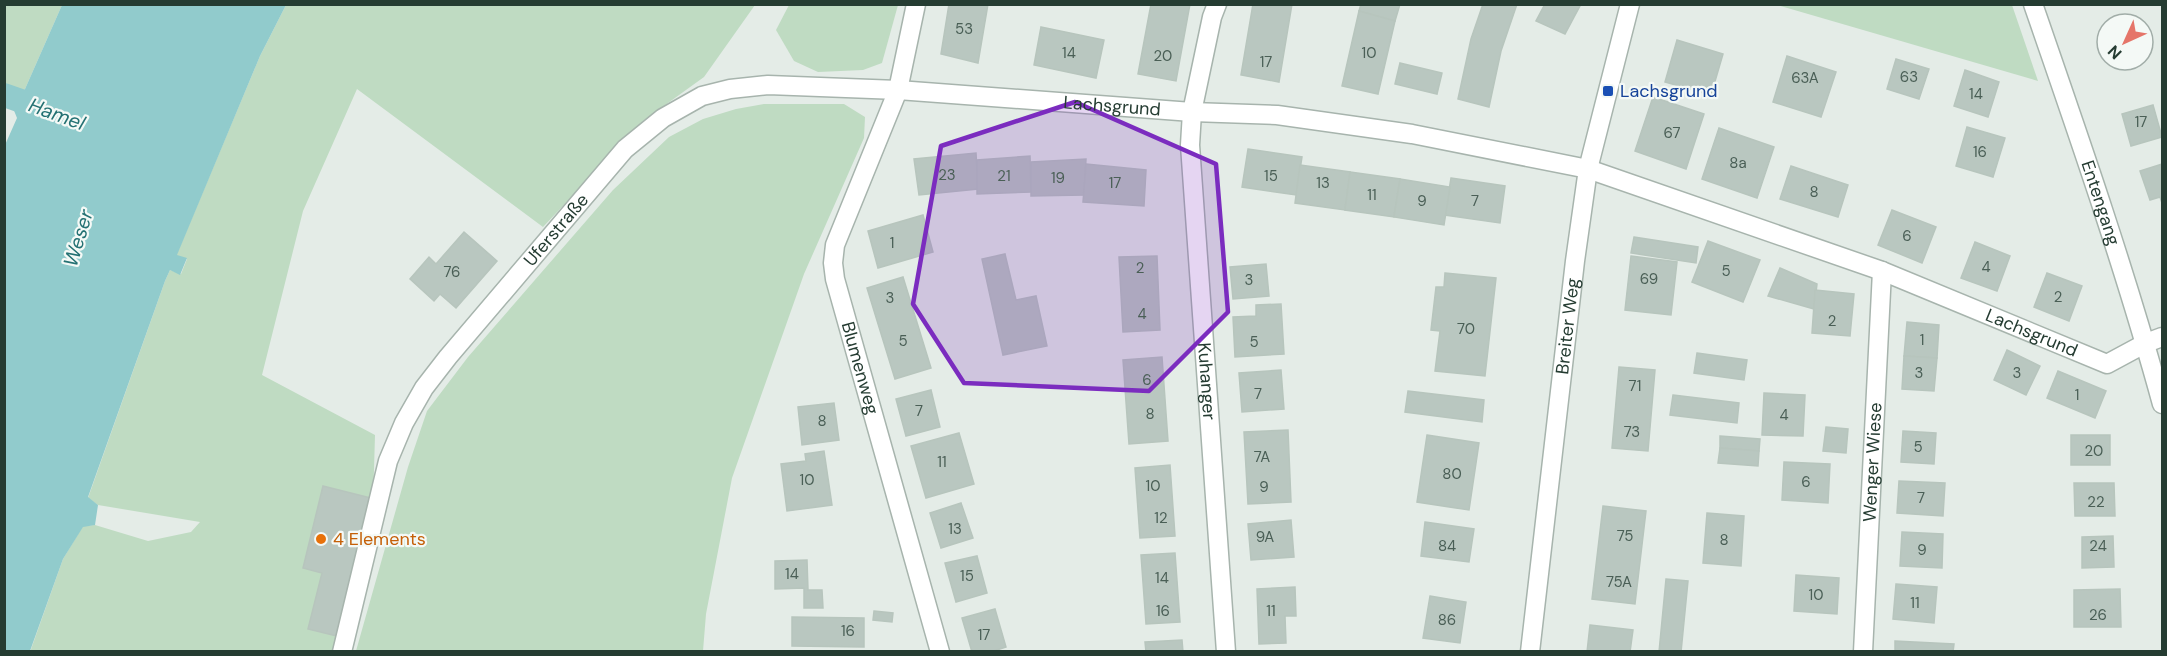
<svg xmlns="http://www.w3.org/2000/svg" width="2167" height="656" viewBox="0 0 2167 656" font-family="'DM Sans',sans-serif">
<rect width="100%" height="100%" fill="#e4ece7"/>
<g fill="#bfdbc2">
<polygon points="5,5 62,5 25,89 19,95 5,90"/>
<polygon points="286,5 755,5 704,77 643,121 543,227 357,89 303,211 262,375 375,435 373,504 336,651 30,652 63,559 83,526 95,525 148,541 191,532 200,522 98,505 88,498 165,281 170,270 181,274 187,259 176,256 260,56"/>
<polygon points="789,5 898,5 882,63 863,70 818,72 794,61 776,30"/>
<polygon points="1777,5 2012,5 2038,81"/>
<polygon points="764,104 844,104 865,117 864,138 804,274 732,478 706,614 703,651 356,651 408,467 427,411 468,357 613,190 669,137 703,119 736,109"/>
</g>
<polygon fill="#91cbcc" points="62,5 286,5 260,56 177,255 187,258 180,275 170,270 165,281 88,497 98,505 95,525 83,527 63,559 30,651 5,651 5,145 17,118 13,108 16,99 25,89"/>
<g fill="none" stroke-linecap="round" stroke-linejoin="round">
<polyline stroke="#91cbcc" stroke-width="24" points="4,95 47,110"/>
</g>
<g fill="#b9c7c0" stroke="#b7c5bd" stroke-width="1.5">
<polygon points="949,4 988,4 978,63 941,54"/>
<polygon points="1151,4 1190,4 1176,81 1138,74"/>
<polygon points="1253,4 1292,4 1279,82 1241,75"/>
<polygon points="1361,4 1400,4 1395,21 1359,11"/>
<polygon points="1483,4 1517,4 1501,51 1489,107 1458,99 1471,39"/>
<polygon points="1545,4 1581,4 1565,34 1536,21"/>
<polygon points="1359,11 1395,21 1378,94 1342,86"/>
<polygon points="1041,27 1104,40 1096,78 1034,65"/>
<polygon points="1677,40 1723,54 1711,95 1665,82"/>
<polygon points="1787,56 1836,72 1821,117 1773,102"/>
<polygon points="1896,59 1929,69 1919,99 1887,89"/>
<polygon points="1400,63 1442,73 1437,94 1395,84"/>
<polygon points="1965,70 1999,82 1988,117 1954,106"/>
<polygon points="1653,97 1704,114 1686,169 1635,151"/>
<polygon points="2153,105 2162,137 2131,146 2122,114"/>
<polygon points="1967,127 2005,138 1993,177 1956,166"/>
<polygon points="1719,128 1774,147 1757,198 1702,179"/>
<polygon points="1248,149 1302,157 1296,195 1242,187"/>
<polygon points="976,153 978,189 919,195 914,159"/>
<polygon points="1030,156 1031,192 977,194 977,160"/>
<polygon points="1086,159 1084,195 1031,196 1031,162"/>
<polygon points="1086,164 1146,170 1144,206 1083,202"/>
<polygon points="2162,164 2162,203 2160,197 2150,200 2140,171"/>
<polygon points="1300,165 1350,172 1345,210 1295,203"/>
<polygon points="1791,166 1848,185 1838,217 1780,199"/>
<polygon points="1350,172 1400,179 1394,217 1345,210"/>
<polygon points="1451,178 1505,186 1500,223 1445,215"/>
<polygon points="1400,179 1450,187 1444,225 1394,217"/>
<polygon points="1892,210 1936,227 1922,263 1878,245"/>
<polygon points="923,215 933,252 878,268 868,231"/>
<polygon points="464,232 497,261 456,308 440,294 434,301 410,279 429,257 436,264"/>
<polygon points="1634,237 1698,247 1696,263 1631,253"/>
<polygon points="1708,241 1760,260 1743,302 1692,282"/>
<polygon points="1975,242 2010,256 1997,291 1961,278"/>
<polygon points="1005,254 1016,300 1036,296 1047,346 1003,355 982,259"/>
<polygon points="1157,256 1160,330 1123,332 1119,257"/>
<polygon points="1631,256 1677,262 1671,315 1625,310"/>
<polygon points="1266,264 1269,296 1233,299 1230,267"/>
<polygon points="1780,268 1817,284 1814,309 1768,296"/>
<polygon points="1445,273 1496,278 1485,376 1435,371 1440,331 1431,330 1436,287 1444,287"/>
<polygon points="2047,273 2082,286 2069,321 2034,307"/>
<polygon points="903,277 931,368 895,379 867,288"/>
<polygon points="1815,290 1854,294 1850,336 1812,333"/>
<polygon points="1281,304 1284,354 1235,357 1233,317 1256,316 1256,305"/>
<polygon points="1907,322 1939,325 1937,358 1904,356"/>
<polygon points="2007,350 2040,366 2026,395 1994,380"/>
<polygon points="1697,353 1747,360 1744,380 1694,373"/>
<polygon points="1904,356 1937,358 1934,391 1902,389"/>
<polygon points="1162,357 1168,441 1129,444 1123,360"/>
<polygon points="1619,367 1655,370 1648,451 1612,448"/>
<polygon points="1281,370 1284,409 1242,412 1239,373"/>
<polygon points="2058,371 2106,391 2095,418 2047,398"/>
<polygon points="931,390 940,427 906,436 896,399"/>
<polygon points="1408,391 1484,400 1482,422 1405,412"/>
<polygon points="1764,393 1805,395 1803,436 1762,435"/>
<polygon points="1673,395 1739,403 1737,423 1670,415"/>
<polygon points="834,403 839,440 802,445 798,407"/>
<polygon points="1826,427 1848,429 1846,453 1823,451"/>
<polygon points="1288,430 1291,502 1248,504 1244,432"/>
<polygon points="1903,431 1936,433 1934,464 1901,462"/>
<polygon points="959,433 974,484 926,498 911,446"/>
<polygon points="1427,435 1479,443 1469,510 1417,502"/>
<rect x="2071" y="435" width="39" height="30"/>
<polygon points="1720,436 1760,439 1759,451 1720,448"/>
<polygon points="1720,448 1759,451 1758,466 1718,463"/>
<polygon points="824,451 832,505 787,511 781,464 806,461 805,454"/>
<polygon points="1784,462 1830,464 1828,503 1782,500"/>
<polygon points="1170,465 1175,536 1140,538 1135,468"/>
<polygon points="1899,481 1945,483 1943,516 1897,513"/>
<polygon points="2074,483 2114,483 2115,516 2075,516"/>
<polygon points="323,486 371,498 337,636 308,629 322,573 303,568"/>
<polygon points="961,503 973,538 941,548 930,513"/>
<polygon points="1603,506 1646,511 1635,604 1592,599"/>
<polygon points="1707,513 1744,516 1741,566 1703,563"/>
<polygon points="1291,520 1294,557 1251,560 1248,524"/>
<polygon points="1425,522 1474,529 1469,562 1421,556"/>
<polygon points="1902,532 1943,534 1942,568 1900,566"/>
<polygon points="2113,536 2114,567 2082,568 2082,537"/>
<polygon points="1175,553 1180,622 1146,624 1141,555"/>
<polygon points="977,556 987,593 956,602 945,563"/>
<polygon points="807,560 808,590 822,590 823,608 804,608 804,588 775,589 775,561"/>
<polygon points="1796,575 1839,578 1837,614 1794,611"/>
<polygon points="1666,579 1688,581 1681,652 1659,652"/>
<polygon points="1896,584 1937,587 1934,623 1893,619"/>
<polygon points="1295,587 1296,616 1285,616 1286,643 1259,644 1257,589"/>
<polygon points="2120,589 2121,627 2074,627 2074,590"/>
<polygon points="1430,596 1466,602 1460,643 1423,638"/>
<polygon points="995,609 1006,647 991,652 972,652 962,618"/>
<polygon points="874,611 893,613 892,622 873,620"/>
<polygon points="792,617 864,618 864,647 792,646"/>
<polygon points="1590,625 1633,630 1630,652 1587,652"/>
<polygon points="1182,640 1183,652 1146,652 1145,642"/>
<polygon points="1895,641 1954,644 1953,652 1895,652"/>
</g>
<g fill="none" stroke-linecap="round" stroke-linejoin="round">
<defs>
<g id="street">
<path id="s1" d="M916 4 898 90 835 245 833 263 835 279 940 652"/>
<path id="s2" d="M1217 4 1212 17 1192 112 1190 145 1226 652"/>
<path id="s3" d="M2033 4C2079 137 2125 269 2162 404"/>
<path id="s4" d="M342 652 388 461 404 423 424 388 448 357 625 149 663 118 702 96 730 89 768 85 898 90 1192 112 1277 115 1412 134 1588 169 1882 271 2107 364 2146 343 2162 337"/>
<path id="s5" d="M1530 652 1575 261 1588 169 1630 4"/>
<path id="s6" d="M1863 652 1882 271"/>
</g>
</defs>
<use href="#street" stroke="#a7b4ad" stroke-width="21"/>
<use href="#street" stroke="#fff" stroke-width="18"/>
</g>
<path fill="#7b2cbf" fill-opacity="0.2" stroke="#7b2cbf" stroke-width="4.5" stroke-linejoin="round" d="M1075 102 1216 164 1228 312 1149 391 964 383 913 304 941 146Z"/>
<rect fill="#1a4fb4" stroke="#f4f9f6" stroke-width="2" x="1602" y="85" width="12" height="12" rx="3"/>
<circle fill="#e8710a" stroke="#f4f9f6" stroke-width="2" cx="321" cy="539" r="6"/>
<g text-anchor="middle" stroke-width="4.5" stroke-linejoin="round" paint-order="stroke">
<g font-size="15" fill="#4a5f56">
<text x="964" y="34">53</text>
<text x="1069" y="58">14</text>
<text x="1369" y="58">10</text>
<text x="1163" y="61">20</text>
<text x="1266" y="67">17</text>
<text x="1909" y="82">63</text>
<text x="1805" y="83">63A</text>
<text x="1976" y="99">14</text>
<text x="2141" y="127">17</text>
<text x="1672" y="138">67</text>
<text x="1980" y="157">16</text>
<text x="1738" y="168">8a</text>
<text x="947" y="180">23</text>
<text x="1004" y="181">21</text>
<text x="1271" y="181">15</text>
<text x="1058" y="183">19</text>
<text x="1115" y="188">17</text>
<text x="1323" y="188">13</text>
<text x="1814" y="197">8</text>
<text x="1372" y="200">11</text>
<text x="1422" y="206">9</text>
<text x="1475" y="206">7</text>
<text x="1907" y="241">6</text>
<text x="892" y="248">1</text>
<text x="1986" y="272">4</text>
<text x="1140" y="273">2</text>
<text x="1726" y="276">5</text>
<text x="452" y="277">76</text>
<text x="1649" y="284">69</text>
<text x="1249" y="285">3</text>
<text x="2058" y="302">2</text>
<text x="890" y="303">3</text>
<text x="1142" y="319">4</text>
<text x="1832" y="326">2</text>
<text x="1466" y="334">70</text>
<text x="1922" y="345">1</text>
<text x="903" y="346">5</text>
<text x="1254" y="347">5</text>
<text x="1919" y="378">3</text>
<text x="2017" y="378">3</text>
<text x="1147" y="385">6</text>
<text x="1635" y="391">71</text>
<text x="1258" y="399">7</text>
<text x="2077" y="400">1</text>
<text x="919" y="416">7</text>
<text x="1150" y="419">8</text>
<text x="1784" y="420">4</text>
<text x="822" y="426">8</text>
<text x="1632" y="437">73</text>
<text x="1918" y="452">5</text>
<text x="2094" y="456">20</text>
<text x="1262" y="462">7A</text>
<text x="942" y="467">11</text>
<text x="1452" y="479">80</text>
<text x="807" y="485">10</text>
<text x="1806" y="487">6</text>
<text x="1153" y="491">10</text>
<text x="1264" y="492">9</text>
<text x="1921" y="503">7</text>
<text x="2096" y="507">22</text>
<text x="1161" y="523">12</text>
<text x="955" y="534">13</text>
<text x="1625" y="541">75</text>
<text x="1265" y="542">9A</text>
<text x="1724" y="545">8</text>
<text x="1447" y="551">84</text>
<text x="2098" y="551">24</text>
<text x="1922" y="555">9</text>
<text x="792" y="579">14</text>
<text x="967" y="581">15</text>
<text x="1162" y="583">14</text>
<text x="1619" y="587">75A</text>
<text x="1816" y="600">10</text>
<text x="1915" y="608">11</text>
<text x="1163" y="616">16</text>
<text x="1271" y="616">11</text>
<text x="2098" y="620">26</text>
<text x="1447" y="625">86</text>
<text x="848" y="636">16</text>
<text x="984" y="640">17</text>
</g>
<g font-size="18" fill="#164399" stroke="#f4f9f6" text-anchor="start">
<text x="1620" y="97">Lachsgrund</text>
</g>
<g font-size="18" fill="#253c32" stroke="#f4f9f6">
<text dy="6" stroke="none"><textPath href="#s4" startOffset="1096">Lachsgrund</textPath></text>
<text dy="6" stroke="none"><textPath href="#s3" startOffset="210">Entengang</textPath></text>
<text dy="6" stroke="none"><textPath href="#s4" startOffset="484">Uferstraße</textPath></text>
<text dy="6" stroke="none"><textPath href="#s5" startOffset="328">Breiter Weg</textPath></text>
<text dy="6" stroke="none"><textPath href="#s4" startOffset="2050">Lachsgrund</textPath></text>
<text dy="6" stroke="none"><textPath href="#s1" startOffset="382">Blumenweg</textPath></text>
<text dy="6" stroke="none"><textPath href="#s2" startOffset="381">Kuhanger</textPath></text>
<text dy="6" stroke="none"><textPath href="#s6" startOffset="190">Wenger Wiese</textPath></text>
</g>
<g font-size="18" fill="#c56008" stroke="#f4f9f6" text-anchor="start">
<text x="333" y="545">4 Elements</text>
</g>
<g font-size="20" font-style="italic" fill="#247173" stroke="#f4f9f6">
<text transform="translate(57 114) rotate(20)" y="7">Hamel</text>
<text transform="translate(78 238) rotate(-73)" y="7">Weser</text>
</g>
</g>
<rect width="2167" height="656" fill="none" stroke="#253c32" stroke-width="12"/>
<g transform="translate(2125 42) rotate(225)"><circle r="28" fill="#f4f9f6" stroke="#a1ada8" stroke-width="1.5"/>
<path d="M0-4.5L10 22L0 15L-10 22Z" fill="#e57569"/>
<text y="-9" font-size="16" font-weight="bold" text-anchor="middle" fill="#253c32">N</text>
</g>
</svg>
